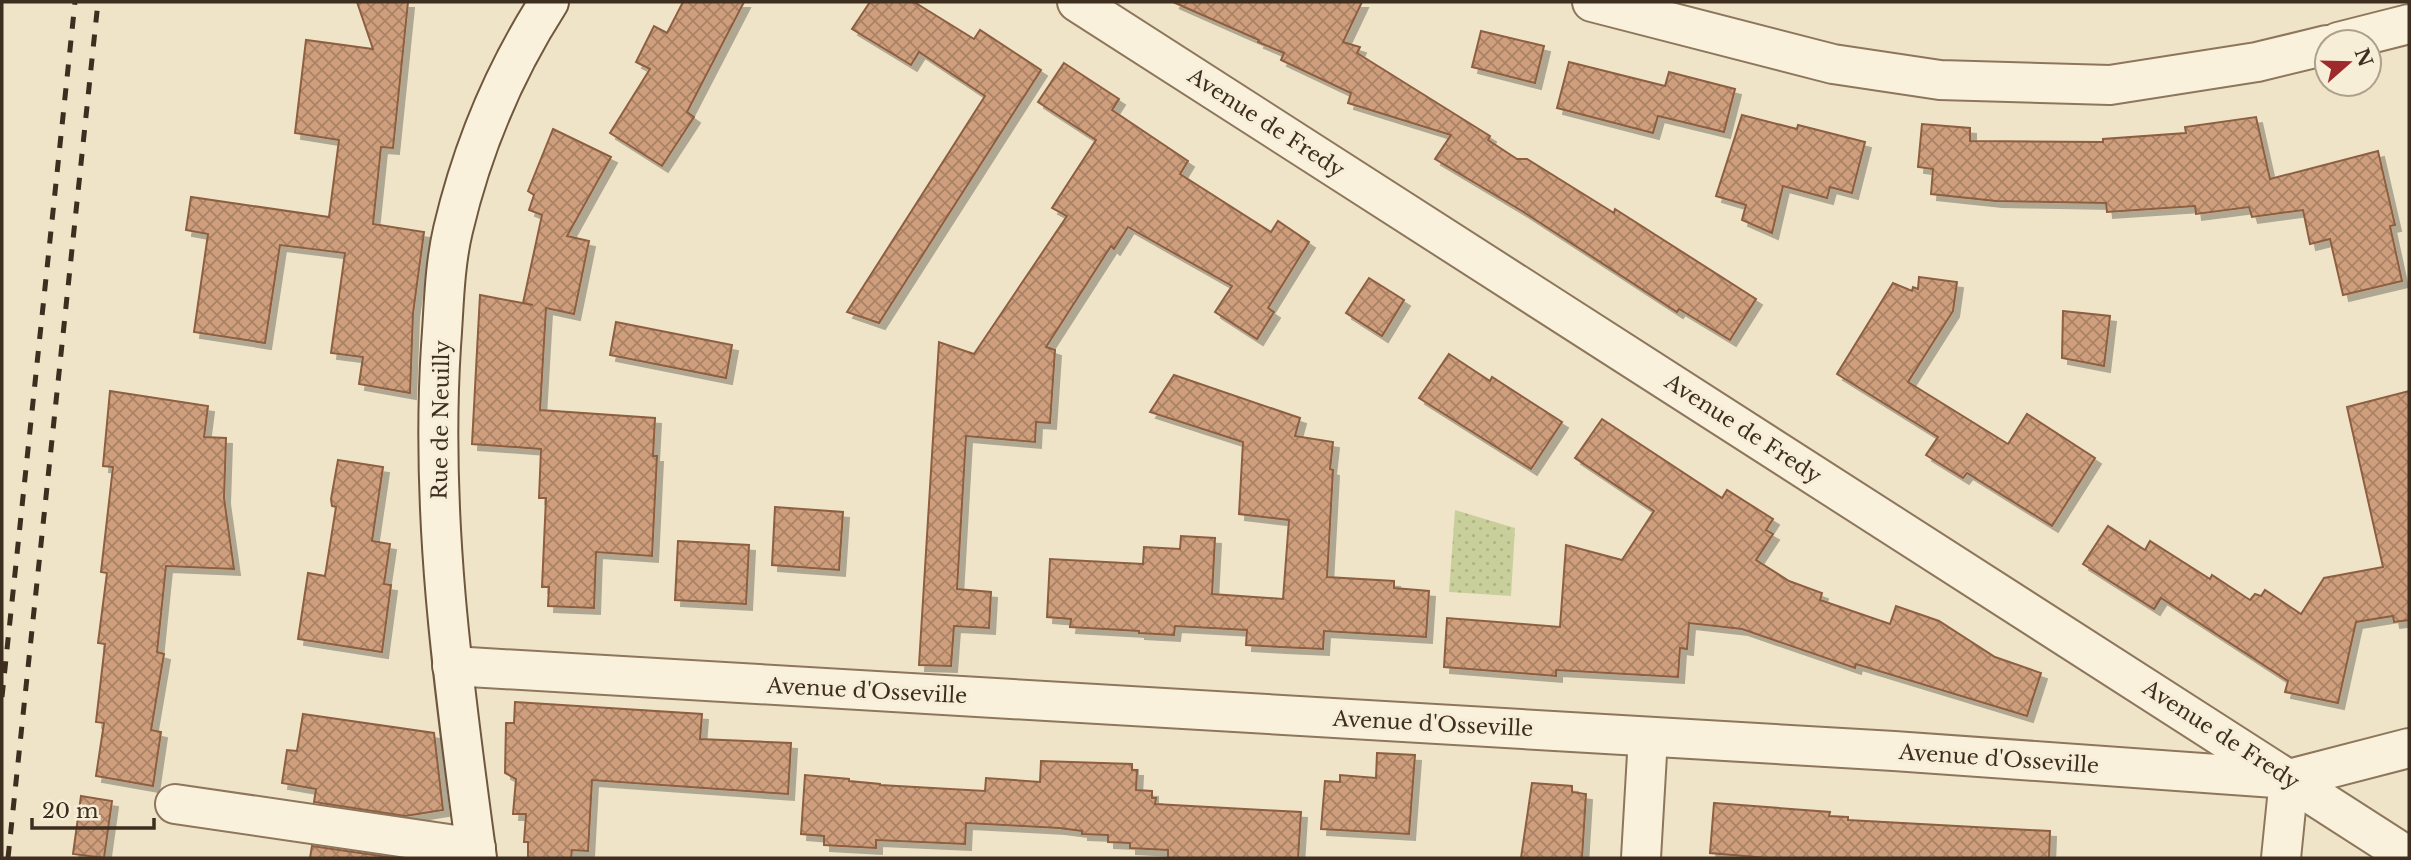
<svg xmlns="http://www.w3.org/2000/svg" width="2411" height="860" viewBox="0 0 2411 860" font-family="'Libre Baskerville',serif">
<defs>
<pattern id="park-dots" width="8" height="8" patternUnits="userSpaceOnUse" patternTransform="scale(1.75)"><rect width="8" height="8" fill="#c9cf9b"/><path d="M2 2h.1M6 6h.1" fill="none" stroke="#aeb285" stroke-width="1.8" stroke-linecap="round"/></pattern>
<pattern id="building-cross-hatch" width="8" height="8" patternUnits="userSpaceOnUse" patternTransform="scale(1.75)"><rect width="8" height="8" fill="#cf9f7d"/><path d="M0 0l8 8M0 8l8-8" fill="none" stroke="#a98266"/></pattern>
<filter id="shadow"><feDropShadow dx="6" dy="6" stdDeviation="0" flood-color="#0004"/></filter>
</defs>
<rect width="100%" height="100%" fill="#f0e4c8"/>
<polygon fill="url(#park-dots)" points="1455,510 1515,528 1511,596 1449,592"/>
<g fill="url(#building-cross-hatch)" stroke="#8d5f41" stroke-width="2" filter="url(#shadow)">
<polygon points="357,2 408,2 393,148 381,147 373,224 424,232 413,313 410,393 359,384 363,357 331,353 345,253 280,245 265,343 194,332 208,234 186,230 191,197 329,217 339,140 295,133 306,40 373,49"/>
<polygon points="683,2 744,2 687,112 694,117 662,166 610,133 650,69 636,62 654,26 667,33"/>
<polygon points="870,2 914,2 974,39 980,30 1041,70 879,323 847,312 985,96 919,52 911,65 852,29"/>
<polygon points="1173,2 1362,2 1343,42 1360,47 1357,53 1490,136 1488,140 1517,159 1527,159 1614,213 1615,209 1756,299 1730,340 1679,309 1677,312 1522,211 1435,159 1451,135 1348,103 1351,93 1281,60 1284,53 1258,42 1259,40"/>
<polygon points="1481,31 1544,46 1535,83 1472,67"/>
<polygon points="1569,62 1665,86 1669,72 1735,89 1724,132 1658,116 1653,133 1557,108"/>
<polygon points="1064,63 1119,99 1112,110 1188,161 1180,174 1271,232 1278,221 1309,242 1268,308 1274,312 1257,339 1215,312 1232,286 1128,227 1114,249 1111,246 1046,347 1055,350 1050,423 1036,422 1035,442 966,436 957,589 991,592 989,628 954,626 951,666 919,665 939,342 974,354 1067,216 1052,208 1096,140 1038,102"/>
<polygon points="1742,115 1797,129 1798,125 1865,142 1852,193 1830,187 1827,198 1783,186 1772,233 1742,220 1746,205 1716,196"/>
<polygon points="2256,117 2270,179 2378,151 2395,225 2390,226 2402,281 2343,295 2330,239 2310,244 2303,210 2252,217 2249,207 2196,214 2195,206 2107,212 2106,203 1996,201 1931,194 1933,169 1918,167 1922,124 1970,128 1970,141 2103,142 2103,139 2186,133 2185,127"/>
<polygon points="553,129 611,157 567,236 589,241 574,314 546,308 540,410 655,418 653,456 657,456 652,556 596,552 594,608 548,606 549,587 542,587 546,498 539,498 541,449 472,444 480,295 533,305 523,303 542,215 529,210 534,195 528,191"/>
<polygon points="1919,277 1957,282 1953,311 1908,382 2008,444 2027,414 2095,458 2052,526 1967,473 1963,478 1926,455 1938,437 1837,374 1893,283 1912,291 1913,287 1918,289"/>
<polygon points="1369,278 1404,300 1382,336 1346,313"/>
<polygon points="2063,311 2110,316 2104,366 2062,358"/>
<polygon points="616,322 732,345 726,378 610,355"/>
<polygon points="1449,354 1490,381 1492,377 1562,422 1531,469 1419,398"/>
<polygon points="1174,375 1300,418 1295,436 1333,442 1330,469 1333,470 1327,577 1394,581 1394,588 1429,591 1426,637 1324,631 1323,649 1280,647 1246,645 1247,630 1175,626 1174,635 1139,633 1139,631 1070,627 1071,619 1047,617 1050,559 1143,564 1144,547 1180,549 1181,536 1215,538 1212,594 1283,599 1289,520 1239,514 1243,442 1150,412"/>
<polygon points="110,391 208,406 204,437 226,438 224,498 234,569 166,566 157,652 164,654 151,730 161,732 153,786 96,776 104,723 96,722 105,644 98,643 107,573 101,572 113,467 103,466"/>
<polygon points="2409,391 2409,620 2394,622 2393,616 2356,622 2338,703 2285,692 2288,681 2161,598 2154,609 2083,564 2108,526 2145,550 2150,541 2210,579 2212,575 2250,600 2255,594 2261,596 2265,590 2301,614 2324,578 2383,567 2347,407"/>
<polygon points="1602,419 1722,498 1727,490 1773,519 1766,530 1773,534 1756,560 1789,581 1822,593 1820,600 1890,624 1896,606 1939,621 1995,657 2041,673 2027,716 1856,664 1855,668 1742,629 1689,623 1687,649 1680,648 1678,677 1556,670 1556,676 1444,667 1447,618 1560,627 1566,545 1622,560 1654,511 1575,458"/>
<polygon points="338,460 383,467 372,541 390,544 384,584 391,585 382,652 298,639 308,573 325,576 336,507 332,506 331,499"/>
<polygon points="775,507 843,512 839,570 772,565"/>
<polygon points="678,541 749,545 746,604 675,600"/>
<polygon points="515,702 702,714 700,739 791,743 788,794 592,780 588,851 572,850 571,858 528,858 528,842 524,842 526,814 513,814 516,779 505,773 506,723 514,723"/>
<polygon points="303,714 434,733 443,810 405,816 314,802 316,789 282,783 287,750 297,751"/>
<polygon points="1377,753 1415,755 1409,834 1321,829 1325,781 1340,782 1340,775 1376,778"/>
<polygon points="1041,761 1132,764 1132,770 1137,770 1136,790 1152,791 1152,798 1156,798 1155,804 1301,812 1298,858 1168,858 1168,850 1130,848 1130,843 1108,842 1108,835 1082,834 1082,831 1059,828 966,823 965,844 876,840 876,848 824,845 824,836 801,834 805,775 849,779 849,781 880,784 880,785 985,791 986,778 1040,782"/>
<polygon points="1532,783 1572,786 1572,792 1586,794 1582,858 1521,858"/>
<polygon points="81,796 112,801 104,858 73,854"/>
<polygon points="1714,803 1830,812 1829,816 1848,817 1848,820 2050,831 2049,858 1767,858 1710,853"/>
<polygon points="312,846 395,858 310,858"/>
</g>
<g fill="none" stroke-linecap="round" stroke-linejoin="round">
<defs>
<g id="minor">
<polyline points="1077,2 2409,857"/>
<polyline points="1592,2 1833,64 1940,80 2110,85 2257,62 2327,45"/>
<polyline points="2338,42 2409,24"/>
<polyline points="452,666 1894,751 2289,779 2409,748"/>
<polyline points="175,804 476,848"/>
<polyline points="1641,858 1648,737"/>
<polyline points="2281,858 2289,779"/>
</g>
<path id="secondary" d="M477 858C454 688 430 518 441 346 444 308 444 268 453 230 472 149 504 72 549 2"/>
</defs>
<use href="#minor" stroke="#8d765c" stroke-width="42"/>
<use href="#secondary" stroke="#6f573f" stroke-width="42"/>
<use href="#minor" stroke="#faf1dc" stroke-width="38"/>
<use href="#secondary" stroke="#faf1dc" stroke-width="38"/>
<g stroke="#3d2e20" stroke-width="5" stroke-dasharray="12 12" stroke-linecap="butt">
<polyline points="2,697 75,2"/>
<polyline points="8,858 98,2"/>
</g>
</g>
<g text-anchor="middle" stroke-width="6" stroke-linejoin="round" paint-order="stroke">
<g font-size="21" fill="#3d2e20" stroke="#f7eed8">
<text transform="translate(1266 123) rotate(33)" y="7">Avenue de Fredy</text>
<text transform="translate(441 420) rotate(-89)" y="7">Rue de Neuilly</text>
<text transform="translate(1743 429) rotate(33)" y="7">Avenue de Fredy</text>
<text transform="translate(867 691) rotate(3)" y="7">Avenue d'Osseville</text>
<text transform="translate(1433 724) rotate(3)" y="7">Avenue d'Osseville</text>
<text transform="translate(2221 735) rotate(33)" y="7">Avenue de Fredy</text>
<text transform="translate(1999 759) rotate(4)" y="7">Avenue d'Osseville</text>
</g>
</g>
<rect width="2411" height="860" fill="none" stroke="#3d2e20" stroke-width="7"/>
<g transform="translate(2348 63) rotate(70)"><circle r="33" fill="#f7eed8" stroke="#ada18e" stroke-width="2"/>
<path d="M0-5L12 26L0 18L-12 26Z" fill="#9e2a2b"/>
<text y="-10" font-size="19" font-weight="bold" text-anchor="middle" fill="#3d2e20">N</text>
</g>
<path d="M32 818v10h122v-10" fill="none" stroke="#3d2e20" stroke-width="3.5"/>
<text x="42" y="818" font-size="21" fill="#3d2e20" stroke="#f7eed8" stroke-width="5" paint-order="stroke">20 m</text>
</svg>
